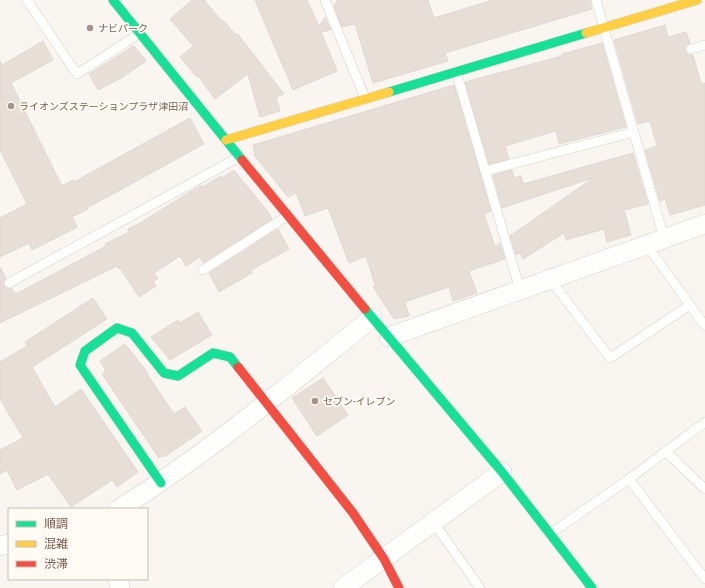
<svg xmlns="http://www.w3.org/2000/svg" width="705" height="588" viewBox="0 0 705 588" font-family="'Roboto Condensed','Noto Sans JP',sans-serif">
<rect width="100%" height="100%" fill="#f9f5f0"/>
<g fill="#e6ded7" stroke="#e2d8d2">
<polygon points="192,0 204,0 222,21 223,20 237,36 237,33 284,94 276,97 280,111 260,117 248,74 215,99 198,76 197,77 180,57 193,46 170,19"/>
<polygon points="255,0 307,0 319,26 325,17 331,30 321,32 337,71 293,90"/>
<polygon points="338,0 428,0 434,18 493,0 590,0 592,9 445,53 448,61 373,83 355,24 342,27 334,6"/>
<polygon points="665,25 668,37 686,32 690,43 685,47 685,51 689,55 693,55 701,84 705,83 705,205 670,215 665,199 660,201 645,150 657,146 650,121 638,124 614,40"/>
<polygon points="43,41 53,60 11,83 62,186 73,180 74,182 190,118 204,144 87,208 88,209 72,217 77,227 32,250 29,243 0,257 0,218 27,204 0,150 0,61 2,65"/>
<polygon points="602,43 626,127 559,144 556,131 505,146 509,159 489,164 465,82 562,56 562,54"/>
<polygon points="134,46 146,61 123,77 98,90 89,74"/>
<polygon points="454,85 491,211 484,214 495,247 500,243 505,259 469,271 477,293 453,301 449,287 405,302 409,316 394,319 373,287 375,285 366,256 349,263 328,208 305,216 296,193 288,197 254,155 255,154 253,145"/>
<polygon points="633,153 648,204 624,210 631,235 607,242 604,229 566,240 564,233 523,259 521,253 516,255 510,236 593,178 502,208 493,175 512,170 514,178 521,176 523,184"/>
<polygon points="234,170 269,213 272,219 203,263 200,257 186,266 180,256 154,273 158,278 153,281 156,286 139,297 120,268 118,269 117,266 0,323 0,267 6,278 3,282 4,286 6,288 11,288 16,294 106,246 105,244 129,232 128,229 140,223 201,185 202,187 221,176 222,178"/>
<polygon points="278,229 289,249 251,270 252,273 219,292 209,273"/>
<polygon points="93,298 107,319 32,367 55,407 81,389 138,472 117,487 112,480 71,507 48,474 17,490 7,470 0,474 0,450 23,438 0,399 0,362 27,346 25,342"/>
<polygon points="198,312 212,335 170,360 151,337 178,320 180,323"/>
<polygon points="125,344 148,373 147,374 174,414 185,407 202,431 164,457 163,455 159,458 102,374 106,371 100,361"/>
<polygon points="323,378 348,415 317,436 292,398"/>
</g>
<g fill="none" stroke-linecap="round" stroke-linejoin="round">
<defs>
<g id="lane">
<polyline points="27,0 77,74 139,34"/>
<polyline points="325,0 365,98"/>
<polyline points="596,0 664,238"/>
<polyline points="691,49 705,45"/>
<polyline points="456,71 520,290"/>
<polyline points="485,171 634,132"/>
<polyline points="646,244 705,326"/>
<polyline points="203,270 287,216"/>
<polyline points="550,279 610,358 690,305"/>
<polyline points="9,283 239,157"/>
<polyline points="665,451 705,489"/>
<polyline points="629,479 705,579"/>
<polyline points="434,523 480,588"/>
<polyline points="550,534 629,479 705,422"/>
</g>
<g id="street">
<polyline points="389,337 705,224"/>
<path d="M119 509C209 453 290 384 372 318"/>
<polyline points="0,546 9,544"/>
<polyline points="118,579 120,588"/>
<polyline points="343,588 502,472"/>
</g>
<g id="fast">
<polyline points="113,0 242,160"/>
<polyline points="389,92 586,33"/>
<polyline points="365,309 502,472 592,588"/>
<polyline points="161,483 80,365 85,351 117,328 132,333 164,373 178,376 213,353 230,357 238,367"/>
</g>
<g id="slow">
<polyline points="586,33 697,0"/>
<polyline points="226,140 389,92"/>
</g>
<g id="jam">
<polyline points="242,160 365,309"/>
<polyline points="238,367 353,513 384,559 399,588"/>
</g>
</defs>
<use href="#lane" stroke="#d7d1cb" stroke-width="10"/>
<use href="#street" stroke="#d7d1cb" stroke-width="20"/>
<use href="#fast" stroke="#d9d2cb" stroke-width="10"/>
<use href="#slow" stroke="#d9d2cb" stroke-width="10"/>
<use href="#jam" stroke="#d9d2cb" stroke-width="10"/>
<use href="#lane" stroke="#fefefd" stroke-width="9"/>
<use href="#street" stroke="#fefefd" stroke-width="19"/>
<use href="#fast" stroke="#16e098" stroke-width="9"/>
<use href="#slow" stroke="#ffcf43" stroke-width="9"/>
<use href="#jam" stroke="#f24e42" stroke-width="9"/>
</g>
<g fill="#a69286" stroke="#fffaf3" stroke-width="1.5">
<circle cx="90" cy="28" r="4"/>
<circle cx="11" cy="106" r="4"/>
<circle cx="315" cy="401" r="4"/>
</g>
<g text-anchor="middle" stroke-width="3.5" stroke-linejoin="round" paint-order="stroke">
<g font-size="10" fill="#7a5c4d" stroke="#fffaf3" text-anchor="start">
<text x="98" y="32">ナビパーク</text>
<text x="19" y="110">ライオンズステーションプラザ津田沼</text>
<text x="323" y="405">セブン-イレブン</text>
</g>
</g>
<rect x="8" y="508" width="140" height="72" fill="#fffaf3" stroke="#cabbb1"/>
<rect x="16" y="521" width="20" height="6" fill="#16e098" stroke="#cabbb1"/>
<text x="44" y="528" font-size="12" fill="#7a5c4d">順調</text>
<rect x="16" y="541" width="20" height="6" fill="#ffcf43" stroke="#cabbb1"/>
<text x="44" y="548" font-size="12" fill="#7a5c4d">混雑</text>
<rect x="16" y="561" width="20" height="6" fill="#f24e42" stroke="#cabbb1"/>
<text x="44" y="568" font-size="12" fill="#7a5c4d">渋滞</text>
</svg>
